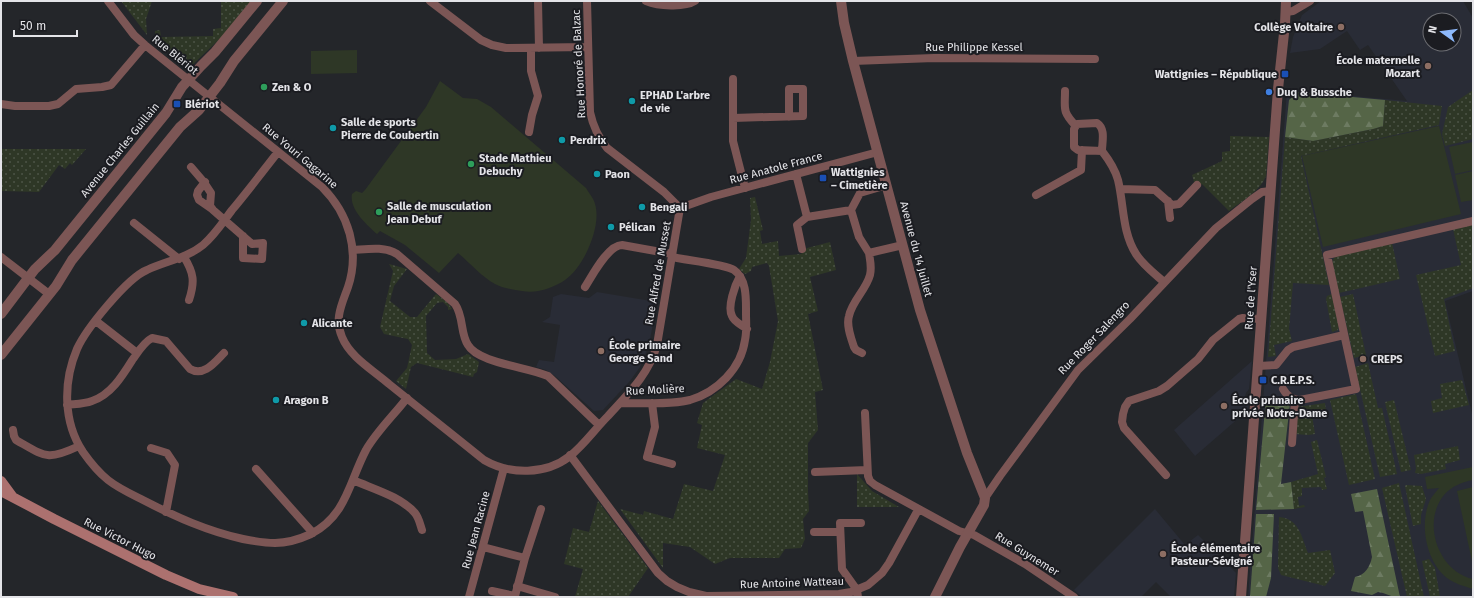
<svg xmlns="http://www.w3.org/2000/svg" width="1474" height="598" font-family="'Fira Sans',sans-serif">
	<defs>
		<pattern id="grass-dots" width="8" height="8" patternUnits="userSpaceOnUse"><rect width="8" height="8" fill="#2e3726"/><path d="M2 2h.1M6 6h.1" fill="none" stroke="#4c5446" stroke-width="1.8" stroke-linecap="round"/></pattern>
		<pattern id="forest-firs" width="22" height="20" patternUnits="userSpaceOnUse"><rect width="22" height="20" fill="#556547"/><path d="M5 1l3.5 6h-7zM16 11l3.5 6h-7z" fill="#6d7b62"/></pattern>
	</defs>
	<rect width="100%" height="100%" fill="#24262a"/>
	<path fill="#292c36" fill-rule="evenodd" d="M1321,1h142l10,17v273l-28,10 28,117v179h-225l39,-507 120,11 -39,-56 -8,5 -13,-19 -27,18 -30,4 3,-16 9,-22zM1430,20h24v24h-24z
		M597,292l60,10 -8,43 -9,22 -10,14 -27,29 -9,1 -39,-35 -9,-6 -10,-3 3,-7 15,2 6,-37 -18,-3 8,-5 3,-20 8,-3 28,4z
		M1252,361l-3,28 -3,4 -1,4 4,4 -1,9 -53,46 -21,-26z
		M1155,509l30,36 13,-10 38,38 -2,24h-63l-15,-15 -15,15h-59l-8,-7z"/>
	<path fill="url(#grass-dots)" d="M121,1h31l-6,18 1,16z
		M221,1h31l-23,29 -42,40 -3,-2 -1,-7 -28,-19v-11l5,-1 1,7 52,-1v-7l8,-1z
		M1473,90v49l-28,7 -3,-12 6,-27z
		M1385,100l57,6 -3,19 -138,31 28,129 -36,-2 -4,46 3,12 -18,4 2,11 -8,1 17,-220 28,4 60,-12 10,-3z
		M1230,136l39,1 -3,39c-6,15 -24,25 -37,35l-27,-27 -3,2 -5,-4 -2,-7 30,-14v-9l8,-1z
		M1,149h85l-14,16 -2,-2 -5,6 -6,-4 -20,27 -38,-1z
		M755,197l8,33 -3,1 2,13 16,-3 1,15 22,-2 6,-6 23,-6 6,28 -26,7 8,34 -10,3 15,76 -8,2 3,38 -10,13v48l1,20 -6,8 2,20 -4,9 -16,1 -6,9h-49l-15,6 -25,-17 -27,-4v25l-43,-59 23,6 1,-4 29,8 11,-35 29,7 12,-36 -28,-7 5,-23 -5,-2 6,-20 33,-24 26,10 8,-27 8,-41 -9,-55 -2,-3 -15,4 -1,4 -6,3 -6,-5 7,-11 5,-38 -1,-22z
		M1473,224v64l-29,11 11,52 -20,5 -19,-81 45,-10 -8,-36z
		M1392,243l8,36 -61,14 -7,-31 2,-4 4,-3z
		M389,264l18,5 -13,17 -4,15 20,16h7l19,-23 11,8 5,7 -4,1v-3l-5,-5 -6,1 -11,13 1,37 8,7 21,-1 12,-5 11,8 -2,10 -3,2 -1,3 -56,-14 -6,4 -5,22 -10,-8 11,-13 5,-23 -4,-6 -24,-5 -4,-7 13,-56z
		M1332,294l7,33 -1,3 -6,2 -6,-33 1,-3z
		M1353,294l13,61 -12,3 -14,-61z
		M1368,363l10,45h4l15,66 -17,3 -25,-110z
		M1462,380l7,25 -36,8 -2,-12 11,-3 -2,-14z
		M1356,394l19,85 -26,6 -19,-85z
		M1394,400l17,70 -10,2 -16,-70z
		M1325,403l1,8 -14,4 3,19 -7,1 -13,-1 2,-27z
		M1317,440l9,37 -2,1 3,11 -5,1 -1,-3 -19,1v8l-4,1 1,9 5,-1 1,2 -11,2 -3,-27 27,-8 -7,-32z
		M1458,446l2,14 -15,4 1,5 -25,5 -6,-1 1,-5 -2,-13z
		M857,474l15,17 27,16h-42z
		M1399,483l25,114h-17l-25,-109z
		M1406,485l16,1 4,13 -5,16v9l-8,2 -8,-40z
		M598,501l50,67 -20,29h-53l8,-28 -19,-5 9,-36 16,4z
		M1279,517c20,1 23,21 29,36l22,-3 5,23 -10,13 -44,-11 -3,-7z
		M1429,559l6,9 5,29h-10l-8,-36z"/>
	<path fill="url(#forest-firs)" d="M1298,92l87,8 -2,26 -10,3 -60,12 -28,-4 4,-37z
		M1266,398h20l3,2 1,3 -9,81 10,-2 3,27 -38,1z
		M1377,489l23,108h-6l-11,-4 -5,-1 -6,3 -21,-4 4,-14c10,-2 15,-10 17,-20l-9,-46 -8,1 -4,-18z
		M1256,514h18l-3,64 -5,19h-16z"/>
	<path fill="#2e3726" d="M357,50v23l-46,1v-23z
		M440,81l23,17 14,1 14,8 95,81c3,5 8,11 9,16 7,22 -11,63 -30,76 -12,8 -28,14 -43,11 -8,-1 -20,-3 -27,-7 -13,-7 -25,-21 -37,-31l-19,20 -34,-28 -25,-14 -3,3c-10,-9 -28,-25 -25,-40l4,-3 6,2 3,-3 61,-83z
		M1439,126l22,88 -138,33 -21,-91z
		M1473,142v28l-18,4 -6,-27z
		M1473,171v29l-12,2 -6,-27z
		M1473,467v13c-11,2 -21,6 -29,15 -23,28 -5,77 29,84v10c-9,-3 -18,-5 -26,-11 -21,-17 -28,-54 -17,-78 2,-4 6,-8 9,-12l-12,1 -2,-12z
		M1473,487v79l-16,-75z"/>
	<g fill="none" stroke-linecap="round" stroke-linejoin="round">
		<path stroke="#7c5655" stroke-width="8" d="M108,1l26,34 11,10 177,142c27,27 38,64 26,100 -6,17 -14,32 -6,50 8,20 31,33 47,47 31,25 63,50 95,76 26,15 62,15 86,-4 14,-11 25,-27 38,-40 20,-22 41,-42 49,-71l23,-137
			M430,1l51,39 11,5 14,3 82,-1
			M538,1l1,47
			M587,1l3,111c3,14 8,25 17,36l57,44 16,16
			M646,1c12,5 38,7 49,0
			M1286,12l7,-1 17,-10
			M853,61l81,-3 161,1
			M733,79v62l12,47
			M1065,91c0,18 -3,20 10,34
			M1,104l14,2h34l9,-2 18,-15 26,-2 9,-2 34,-40
			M733,118l70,-2v-27h-14v28
			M529,132l3,-17 6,-19 -7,-25v-23
			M1102,151c0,-9 4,-22 -5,-28l-20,1 -3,5v18l4,3 24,1c7,9 13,18 16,29 6,25 4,52 18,74 7,11 19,20 28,28
			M278,152c-15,19 -30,39 -46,58 -9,12 -17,25 -29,35 -16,13 -37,16 -56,25 -20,8 -61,59 -70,79 -14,33 -14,73 6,103 7,10 15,20 25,28 10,8 23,14 35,20 33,17 64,31 100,39 10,2 21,4 32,4 12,0 25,-4 36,-9 36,-19 38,-52 55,-84 11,-19 28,-35 41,-52
			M191,167l12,14 8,12 -1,13 3,4 39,34 11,-1 -1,16 -19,-1v-22
			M796,174l11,43 44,-7 8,27 10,16 34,-8
			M205,182l-7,9 -1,4 2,5 13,9
			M1120,189l35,1 17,15 7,-1 18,-19
			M1036,195l45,-25 1,-20
			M1168,201l2,17
			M680,208l31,-11 167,-45
			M851,210l9,-17 27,-8
			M134,223l45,36
			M802,249l-5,-24 10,-8
			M353,250c15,-1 31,-4 44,4l58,50c9,13 5,29 13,41 10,18 60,22 80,31l51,49
			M1,257l48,37
			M184,257c10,16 11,25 5,43
			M740,276c-5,9 -13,31 -8,40 2,6 10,9 15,13
			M585,287c7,-11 23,-42 37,-42l50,9
			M96,321l41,32
			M862,353l-6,-3 -2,-3c-3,-9 -8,-22 -5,-31 3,-15 17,-26 21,-41 2,-8 0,-15 -1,-22
			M1258,366l18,-1 12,-15 5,-3 51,-12
			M1283,389c4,7 9,11 17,11l56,-11 -29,-134 146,-34
			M620,403c22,0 48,2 70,-3 27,-8 51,-31 55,-60 2,-9 1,-18 1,-27 0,-14 1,-34 -12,-43 -9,-6 -49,-10 -62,-13
			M652,403l3,24 -8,30 25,7
			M67,405c8,-1 17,-1 25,-4 19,-6 31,-26 41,-42 5,-7 11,-17 19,-21l14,3 24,28c14,8 25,-7 34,-16
			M865,413l3,63 2,5 5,4 84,46 15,4 51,29 49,33
			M13,430l1,6 2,4c30,17 31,21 63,6
			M1292,443l3,-43
			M151,448l16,5 8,12 -9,47
			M570,455l88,118 9,8 10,6 12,5 17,4 73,-1 60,-1 12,-2 17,-7 14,-12 7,-10 29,-53
			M256,469l57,64
			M815,472l52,-2
			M1166,475l-42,-47 -2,-6 1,-8 2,-7 4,-6 30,-10 8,-5 31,-27 15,-19 26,-21 4,-1 18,1
			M353,480c20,9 47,16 62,33 4,5 5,11 7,17
			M985,498l15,-22 78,-106 52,-51 86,-91 36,-29 10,-7 9,-1
			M814,532h26
			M483,547l42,11
			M517,586l38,11
			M492,591l23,5 10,-38 16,-49
			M469,597l35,-129
			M858,597l-1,-7 -15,-21 -2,-46h21"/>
		<path stroke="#7c5655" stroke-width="10" d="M841,1l3,22 9,38 67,249 47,143 18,45 -1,7 -24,42 -25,50
			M1,314l34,-45 20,-19 111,-137 16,-26 19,-21 14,-14 42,-51
			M1,355l55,-69 16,-26 108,-133 19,-17 21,-27 14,-22 49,-60
			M1241,597l37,-508 7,-65 1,-23"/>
		<path stroke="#ac716f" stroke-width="10" d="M1,481l11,15
			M1,491l53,28 112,56 33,14 34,8"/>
	</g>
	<g fill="#8d6e63" stroke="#1b1c21" stroke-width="1.5">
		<circle cx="1341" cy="27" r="4"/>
		<circle cx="1428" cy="66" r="4"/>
		<circle cx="601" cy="351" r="4"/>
		<circle cx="1363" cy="359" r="4"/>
		<circle cx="1224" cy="406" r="4"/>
		<circle cx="1163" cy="554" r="4"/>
	</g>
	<g fill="#1a4fb4" stroke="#1b1c21" stroke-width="1.5">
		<rect x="1281" y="70" width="8" height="8" rx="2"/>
		<rect x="173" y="100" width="8" height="8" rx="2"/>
		<rect x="819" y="174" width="8" height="8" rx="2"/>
		<rect x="1259" y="376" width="8" height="8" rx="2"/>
	</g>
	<g fill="#2e9e5b" stroke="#1b1c21" stroke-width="1.5">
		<circle cx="264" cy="87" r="4"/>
		<circle cx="471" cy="164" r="4"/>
		<circle cx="379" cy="212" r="4"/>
	</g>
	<circle fill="#3f7fe0" stroke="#1b1c21" stroke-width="1.5" cx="1269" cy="92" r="4"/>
	<g fill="#0f9aa8" stroke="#1b1c21" stroke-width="1.5">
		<circle cx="632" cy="101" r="4"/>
		<circle cx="333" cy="128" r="4"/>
		<circle cx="562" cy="140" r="4"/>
		<circle cx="597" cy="174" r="4"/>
		<circle cx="642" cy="207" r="4"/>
		<circle cx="611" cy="227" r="4"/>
		<circle cx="304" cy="323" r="4"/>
		<circle cx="276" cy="400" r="4"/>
	</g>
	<g text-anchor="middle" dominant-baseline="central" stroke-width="4" stroke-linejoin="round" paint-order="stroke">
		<g font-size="11" font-weight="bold" fill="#e4e4e8" stroke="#1b1c21" text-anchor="start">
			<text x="1333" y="27" text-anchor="end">Collège Voltaire</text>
			<text x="1420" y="60" text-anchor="end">École maternelle<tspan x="1420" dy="13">Mozart</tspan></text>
			<text x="1277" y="74" text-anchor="end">Wattignies – République</text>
			<text x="272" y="87">Zen &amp; O</text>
			<text x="1277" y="92">Duq &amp; Bussche</text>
			<text x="640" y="95">EPHAD L'arbre<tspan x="640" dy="13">de vie</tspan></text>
			<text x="185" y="104">Blériot</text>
			<text x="341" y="122">Salle de sports<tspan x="341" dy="13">Pierre de Coubertin</tspan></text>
			<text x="570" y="140">Perdrix</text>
			<text x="479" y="158">Stade Mathieu<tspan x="479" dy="13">Debuchy</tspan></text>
			<text x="831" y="172">Wattignies<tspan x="831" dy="13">– Cimetière</tspan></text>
			<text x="605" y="174">Paon</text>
			<text x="387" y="206">Salle de musculation<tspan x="387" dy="13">Jean Debuf</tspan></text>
			<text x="650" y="207">Bengali</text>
			<text x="619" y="227">Pélican</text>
			<text x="312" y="323">Alicante</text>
			<text x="609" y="345">École primaire<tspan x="609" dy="13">George Sand</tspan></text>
			<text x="1371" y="359">CREPS</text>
			<text x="1271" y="380">C.R.E.P.S.</text>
			<text x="284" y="400">Aragon B</text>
			<text x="1232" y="400">École primaire<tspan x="1232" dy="13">privée Notre-Dame</tspan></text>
			<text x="1171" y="548">École élémentaire<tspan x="1171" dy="13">Pasteur-Sévigné</tspan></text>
		</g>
		<g font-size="11" fill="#e4e4e8" stroke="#1b1c21">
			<text x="974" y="47">Rue Philippe Kessel</text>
			<text transform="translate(175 55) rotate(39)">Rue Blériot</text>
			<text transform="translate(579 64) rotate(-93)">Rue Honoré de Balzac</text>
			<text transform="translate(120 150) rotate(-51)">Avenue Charles Guillain</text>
			<text transform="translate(300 156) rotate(40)">Rue Youri Gagarine</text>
			<text transform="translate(776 168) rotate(-15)">Rue Anatole France</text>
			<text transform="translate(916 249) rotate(75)">Avenue du 14 Juillet</text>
			<text transform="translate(658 273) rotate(-80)">Rue Alfred de Musset</text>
			<text transform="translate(1251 298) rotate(-86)">Rue de l'Yser</text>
			<text transform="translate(1094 338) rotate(-46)">Rue Roger Salengro</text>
			<text transform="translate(655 390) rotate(-3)">Rue Molière</text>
			<text transform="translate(476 530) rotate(-75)">Rue Jean Racine</text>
			<text transform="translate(120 539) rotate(27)">Rue Victor Hugo</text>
			<text transform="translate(1027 554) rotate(32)">Rue Guynemer</text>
			<text transform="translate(792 583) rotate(-2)">Rue Antoine Watteau</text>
		</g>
	</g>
	<rect width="1474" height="598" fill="none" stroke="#e4e4e8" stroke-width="4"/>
	<g transform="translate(1442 32) rotate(284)"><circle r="19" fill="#1b1c21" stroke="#6b6c71"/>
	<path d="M0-3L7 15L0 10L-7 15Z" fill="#8db9fc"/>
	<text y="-6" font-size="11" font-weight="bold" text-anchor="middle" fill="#e4e4e8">N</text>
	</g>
	<path d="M14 30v6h63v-6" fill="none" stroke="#e4e4e8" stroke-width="2"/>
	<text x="20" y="30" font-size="12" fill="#e4e4e8" stroke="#1b1c21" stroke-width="3" paint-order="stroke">50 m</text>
</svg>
